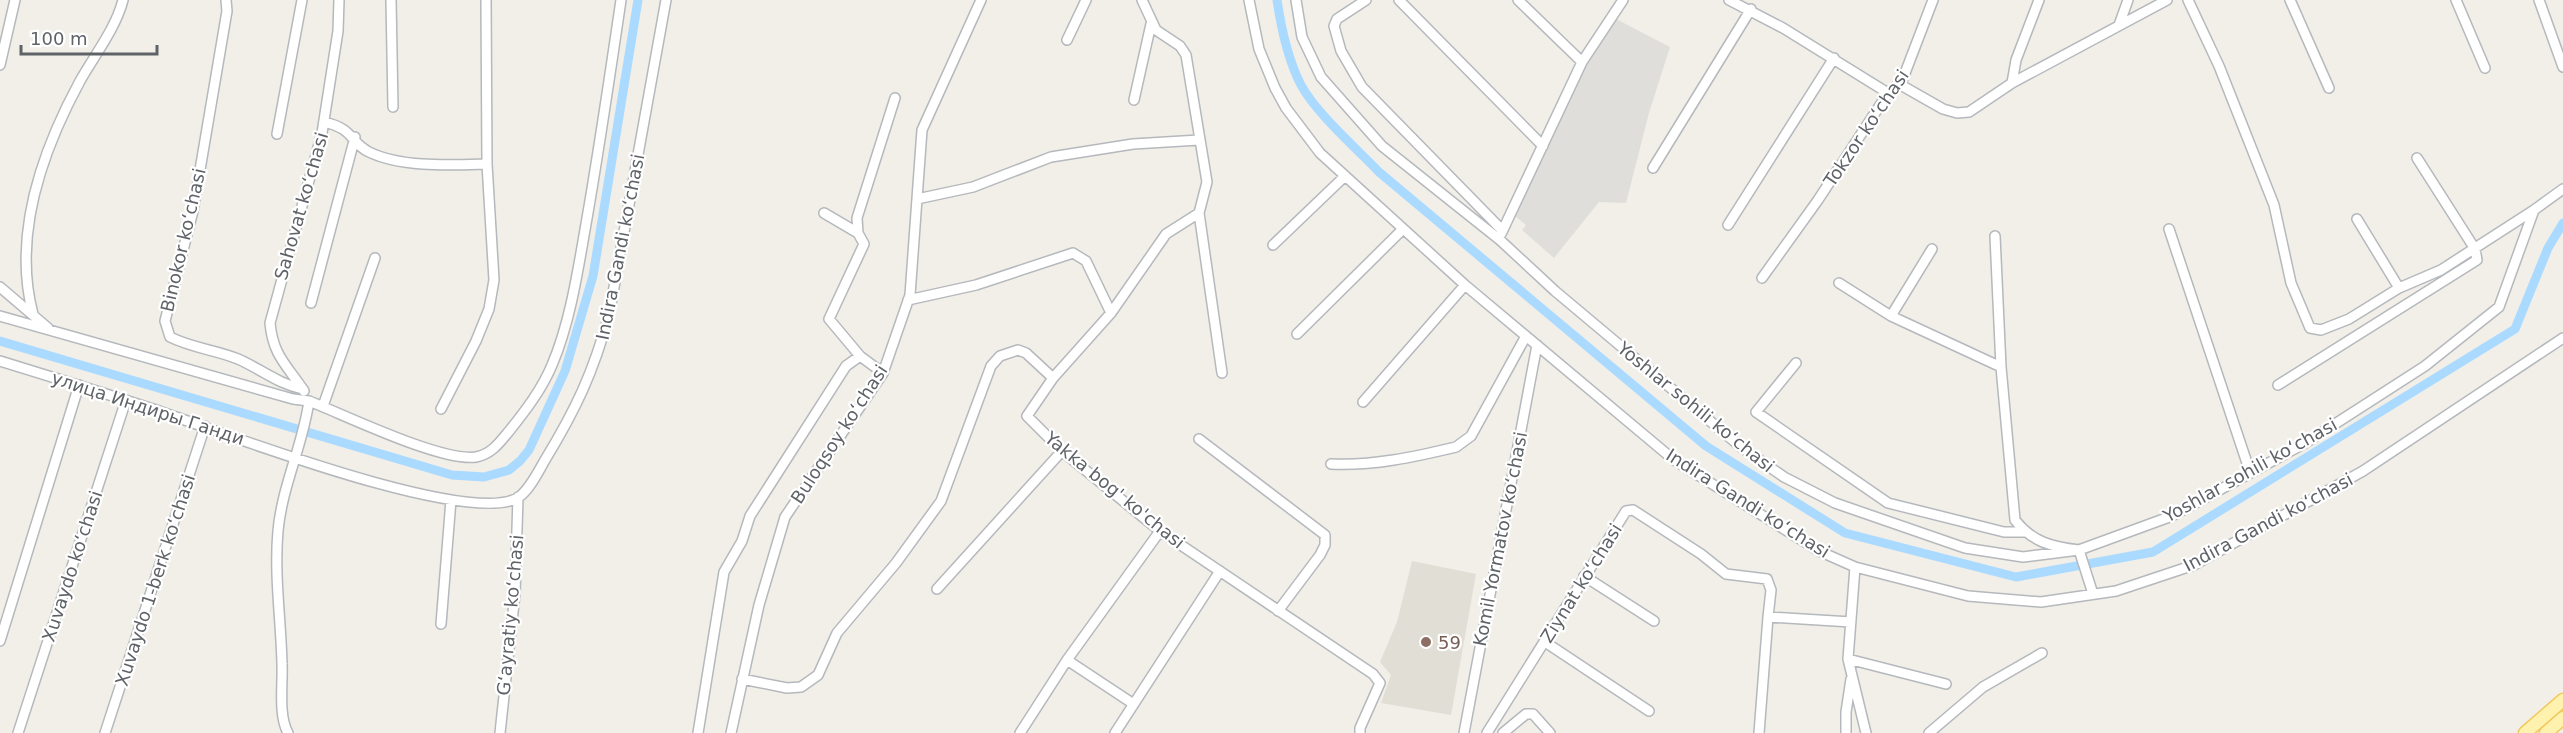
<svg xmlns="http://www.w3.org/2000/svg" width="2563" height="733" font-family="'DejaVu Sans',sans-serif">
	<rect width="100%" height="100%" fill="#f1efe8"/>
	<path fill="#e0deda" d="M1616,19l54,28 -21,66 -23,90 -27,-1 -45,56 -32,-28 4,-5 -11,-9 57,-127z"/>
	<path fill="#e1ded6" d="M1412,561l64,13 -25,141 -70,-12 10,-28 -11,-13 17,-40z"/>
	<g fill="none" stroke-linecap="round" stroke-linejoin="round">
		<path stroke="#aadaff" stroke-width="9" d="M1277,0c4,27 11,60 24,85 15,28 56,64 78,87l327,274 139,87 171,44 137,-25 362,-223 33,-81 15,-25
			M0,341l452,134 32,2 25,-7 11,-9 9,-11 36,-79 28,-95 45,-276"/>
		<g stroke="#b5b8bc" stroke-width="12">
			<path id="minor" d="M226,0l1,11 -34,200 -28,110 5,16c22,11 46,13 68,22 23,10 40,25 65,30
				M391,0l2,107
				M1142,0l14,30 24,16 6,9 21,127 -8,31 23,160
				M1249,0l10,49 16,39 11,20 34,45 145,132 209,175 145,91 36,16 113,29 73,6 75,-11 78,-26 169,-94 200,-133
				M1296,0l6,37 19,40 61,69 118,94 55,51 186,156 43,30 51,26 130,45 58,9 56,-7 93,-34 135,-74 118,-76 74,-59 35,-97 29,-21
				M1366,0l-29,19 -3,7 7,25 21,36 140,143
				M1399,0l144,146
				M1518,0l64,62
				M1729,0l54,28 105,65
				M2188,0l31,66 55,139 17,78 19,45 11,2 28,-11 50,-31 42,-18 93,-60
				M2290,0l39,88
				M2456,0l29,68
				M2539,0l24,67
				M2119,25l9,-25
				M1067,40l19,-40
				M0,65l15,-65
				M2012,83l4,-23 23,-60
				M1899,84l44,25 14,4 12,-1 43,-29 155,-83
				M1134,100l17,-76
				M324,122c31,7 25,20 45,30 33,16 83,13 118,12
				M277,134l25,-134
				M1653,168l98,-159
				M917,199l56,-12 78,-30 82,-13 66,-4
				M824,213l34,20
				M1199,213l-33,21 -55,79 -58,65 -26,38 35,35 98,80 213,143 7,9 -20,45v5
				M2357,219l42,69
				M1728,225l106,-167
				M2169,229l81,243
				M1501,234l81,-172 41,-62
				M1995,236l6,131
				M1273,245l71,-68
				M1932,249l-41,67 110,51 14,153c17,22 37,27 64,30l14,44
				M1762,278l56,-78 70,-107 14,-12 31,-81
				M1839,283l52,33
				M0,287l48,41
				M908,300l68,-15 97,-32 13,8 25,52
				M311,303l44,-166
				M33,314c-21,-79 9,-163 47,-233 14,-25 36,-53 43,-81
				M0,316l293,83 16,2c36,14 132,61 167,56 16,-3 24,-15 34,-27 16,-20 32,-41 42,-65 18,-42 26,-95 34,-141 13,-74 24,-149 35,-224
				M1297,334l105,-104
				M860,356l-31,-37 35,-75 -6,-11 -1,-15 38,-120
				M0,361c52,16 104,32 156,49 60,20 315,119 363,87 11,-8 19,-25 26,-37 31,-51 48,-87 64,-145l57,-315
				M1796,363l-40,49 132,91 116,29h20
				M2278,385l199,-125 -2,-11 -58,-91
				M304,391c-17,-26 -31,-35 -34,-68l52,-190 16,-102 1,-31
				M1363,402l102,-117
				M323,406l52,-148
				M441,409l35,-68 13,-32 5,-29 -7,-116 -1,-164
				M1199,439l126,96v10l-5,10 -42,56
				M1331,464c42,2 83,-7 125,-17l15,-11 55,-100
				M1855,567l-7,92 18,74
				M1584,576l70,45
				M937,589l125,-138
				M441,624l10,-124
				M0,641l79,-256
				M1545,642l104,69
				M1848,659l98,25
				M1067,660l65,43
				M742,679l45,9 14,-1 17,-12 19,-42 59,-70 45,-62 50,-135 9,-10 18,-6 8,3 27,25
				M18,733l108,-333
				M105,733l100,-307
				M288,733c-10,-18 -5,-49 -6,-69 -1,-44 -8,-89 -4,-133 4,-45 25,-86 31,-130
				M500,733l15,-139 3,-97
				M698,733l26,-161 18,-31 8,-25 96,-150 14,-10 23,17
				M731,733l28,-128 26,-88 98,-144 27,-78 12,-165 59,-130
				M1020,733l47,-73 93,-129
				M1115,733l105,-162
				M1464,733l73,-388
				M1487,733l139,-222 7,-1 68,44 25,20 41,5 4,11 -3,27
				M1503,733l23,-19h7l17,19
				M1759,733l9,-116 83,5
				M1846,733v-21l5,-33
				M1929,733l54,-46 59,-34"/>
		</g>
		<g stroke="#f2c960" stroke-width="15">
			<path id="major" d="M2525,733l38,-33
				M2546,733l17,-15"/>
		</g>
		<use href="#minor" stroke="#fff" stroke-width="9"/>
		<use href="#major" stroke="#fff2af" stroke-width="12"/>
	</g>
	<circle fill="#8d6e63" stroke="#fff" stroke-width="2" cx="1426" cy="642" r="6"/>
	<g text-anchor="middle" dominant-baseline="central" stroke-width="4.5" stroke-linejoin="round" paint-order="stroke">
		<g font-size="18" fill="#5f6368" stroke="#fff">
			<text transform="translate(1866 128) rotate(-56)">Tokzor koʻchasi</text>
			<text transform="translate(301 206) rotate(-74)">Sahovat koʻchasi</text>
			<text transform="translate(183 240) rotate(-77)">Binokor koʻchasi</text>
			<text transform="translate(620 247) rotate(-79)">Indira Gandi koʻchasi</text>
			<text transform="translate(1696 407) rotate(39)">Yoshlar sohili koʻchasi</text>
			<text transform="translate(148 408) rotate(18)">улица Индиры Ганди</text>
			<text transform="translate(839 434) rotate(-57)">Buloqsoy koʻchasi</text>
			<text transform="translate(2250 470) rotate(-29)">Yoshlar sohili koʻchasi</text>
			<text transform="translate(1115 490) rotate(39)">Yakka bog' ko'chasi</text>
			<text transform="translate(1748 503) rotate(32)">Indira Gandi koʻchasi</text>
			<text transform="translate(2268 522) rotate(-28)">Indira Gandi koʻchasi</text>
			<text transform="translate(1500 539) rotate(-79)">Komil Yormatov koʻchasi</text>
			<text transform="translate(72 566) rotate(-72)">Xuvaydo koʻchasi</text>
			<text transform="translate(155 580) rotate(-72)">Xuvaydo 1-berk koʻchasi</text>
			<text transform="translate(1581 583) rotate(-58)">Ziynat koʻchasi</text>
			<text transform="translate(510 615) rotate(-85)">Gʻayratiy koʻchasi</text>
		</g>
		<g font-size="18" fill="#785e54" stroke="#fff" text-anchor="start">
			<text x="1438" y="642">59</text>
		</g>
	</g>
	<path d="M21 45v9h136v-9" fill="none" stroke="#5f6368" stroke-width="3"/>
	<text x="30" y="45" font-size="18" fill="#5f6368" stroke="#ffffff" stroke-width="4.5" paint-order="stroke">100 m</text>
</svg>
